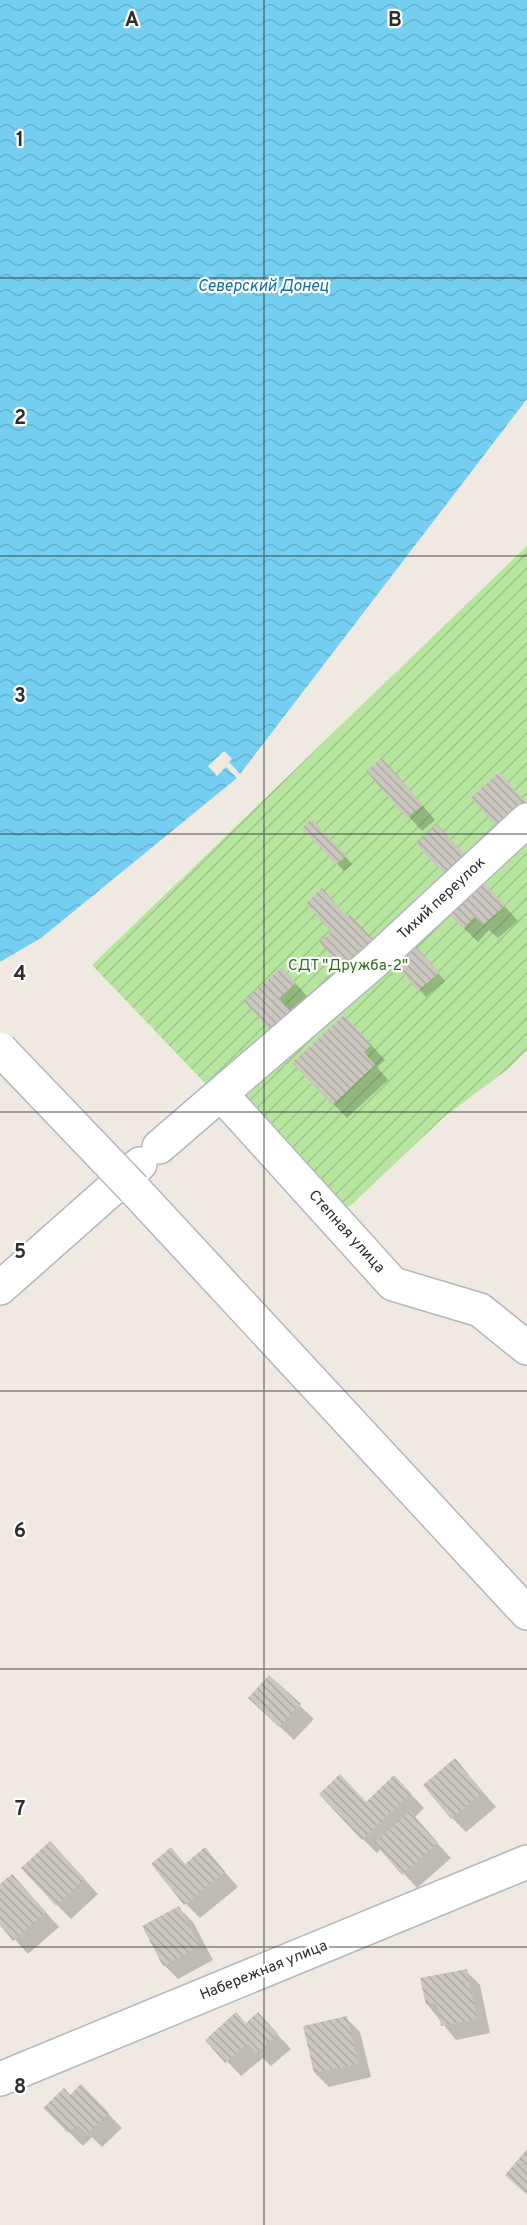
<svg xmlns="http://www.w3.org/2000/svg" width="527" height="2225" font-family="Overpass,sans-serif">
	<defs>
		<pattern id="garden-furrows" width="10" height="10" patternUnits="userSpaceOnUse" patternTransform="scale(1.5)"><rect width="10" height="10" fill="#b6e59e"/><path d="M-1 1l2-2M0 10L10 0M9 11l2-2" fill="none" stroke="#9dc588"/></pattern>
		<pattern id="water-waves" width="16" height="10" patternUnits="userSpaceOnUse" patternTransform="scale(1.5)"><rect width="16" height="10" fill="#75cff0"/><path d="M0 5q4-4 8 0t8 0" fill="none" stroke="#66b2ce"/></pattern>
		<pattern id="building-back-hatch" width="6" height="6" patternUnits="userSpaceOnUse" patternTransform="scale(1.5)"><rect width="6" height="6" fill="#cbc7bf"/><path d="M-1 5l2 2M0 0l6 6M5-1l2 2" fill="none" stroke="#afaba4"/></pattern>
	</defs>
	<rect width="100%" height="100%" fill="#efe9e1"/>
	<path fill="url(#garden-furrows)" d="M527,546v504l-19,19 -64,48 -93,88 -19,11 -240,-251z"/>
	<path fill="url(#water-waves)" d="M0,0h527v399l-290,379 -196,160 -41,24z"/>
	<path fill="#efe9e1" d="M224,751l8,8 -3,3 13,14 -3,4 -13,-13 -9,9 -9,-10z"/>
	<path fill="#0003" d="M368,771l28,3 39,46 -13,11z
		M312,821l40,43 -8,7 -40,-43z
		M478,877l40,44 -20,17 -9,-8 -11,12 -14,-14z
		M422,954l23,27 -19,16 -30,-34z
		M282,969l27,29 -18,15 -45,-12z
		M358,1031l27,29 -8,7 11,13 -41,38 -53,-55z
		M269,1677l45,42 -20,21 -30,-28z
		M455,1760l41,47 -30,25 -14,-14z
		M408,1791l16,17 -10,10 37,40 -34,30 -36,-39 -4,4 -14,-14 3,-36z
		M171,1849l15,16 19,-16 33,38 -38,31 -14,-14z
		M64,1857l34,37 -27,25 -14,-14z
		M0,1886l26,4 33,37 -31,27 -28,-31z
		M179,1908l14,14 20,38 -35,19 -14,-14z
		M466,1971l14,14 10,48 -34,7 -29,-36z
		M258,2014l33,35 -20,17 -8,-8 -22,18 -34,-36 39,-16z
		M346,2018l14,14 11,45 -42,10 -14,-14z
		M81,2086l41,42 -20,19 -10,-10 -9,9 -38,-38 25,-11z"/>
	<path fill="url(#building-back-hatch)" d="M382,758l41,47 -16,13 -41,-47z
		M499,772l27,30 -28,26 -27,-30z
		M312,819l34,37 -10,9 -34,-37z
		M437,824l29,32 -21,19 -29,-31z
		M478,875l27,31 -22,19 -9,-8 -11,12 -21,-23z
		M322,888l25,29 3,-3 26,29 -31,28 -26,-29 12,-10 -25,-29z
		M415,945l24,28 -21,18 -24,-28z
		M282,967l14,16 -17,15 14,17 -20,19 -29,-33z
		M344,1015l28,30 -8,7 11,13 -43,40 -40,-42z
		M269,1675l32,29 -22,23 -31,-29z
		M455,1758l28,34 -32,27 -28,-34z
		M340,1774l26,28 28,-27 17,18 -49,47 -43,-46z
		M410,1811l28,32 -36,32 -28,-32z
		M50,1841l35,38 -29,27 -35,-38z
		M171,1847l14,17 20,-17 20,25 -41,33 -33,-41z
		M12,1874l34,38 -33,29 -13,-16v-41z
		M179,1906l21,40 -37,20 -21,-40z
		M467,1969l10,50 -36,7 -4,-24 -11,3 -6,-27z
		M236,2012l10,11 12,-11 20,22 -22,19 -8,-9 -23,19 -20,-23z
		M347,2016l11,48 -44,9 -11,-47z
		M81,2084l28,29 -22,21 -10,-9 -9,8 -25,-25 21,-20 6,7z
		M527,2149v46l-22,-20z"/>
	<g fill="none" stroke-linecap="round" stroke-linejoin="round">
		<g stroke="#b4b7c1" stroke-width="36">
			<path id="minor" d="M221,1094l172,190 87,26 47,38
				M159,1147l215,-185 153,-142
				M134,1189l393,424
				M0,1288l140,-124
				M0,2079l527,-217"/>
		</g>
		<use href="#minor" stroke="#fff" stroke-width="33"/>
		<g stroke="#b4b7c1" stroke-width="36" stroke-linecap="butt">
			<path id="minor-bridge" d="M0,1049l134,140"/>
		</g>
		<use href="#minor-bridge" stroke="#fff" stroke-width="33"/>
	</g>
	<path fill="none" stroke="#2e2e2e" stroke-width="1.5" stroke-opacity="0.55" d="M264,0v2225M0,278h527M0,556h527M0,834h527M0,1112h527M0,1391h527M0,1669h527M0,1947h527"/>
	<g text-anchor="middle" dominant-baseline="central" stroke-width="4.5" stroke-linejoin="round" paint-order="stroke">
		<g font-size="15" fill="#2e2e2e" stroke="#fff">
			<text transform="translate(442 899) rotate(-43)">Тихий переулок</text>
			<text transform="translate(346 1232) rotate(48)">Степная улица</text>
			<text transform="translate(264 1971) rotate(-22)">Набережная улица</text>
		</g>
		<g font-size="15" fill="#2c6e1b" stroke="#fff">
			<text x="348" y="966">СДТ "Дружба-2"</text>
		</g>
		<g font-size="16" font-style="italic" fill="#0d6fa3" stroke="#fff">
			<text x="263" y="287">Северский Донец</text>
		</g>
	</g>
	<g font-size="20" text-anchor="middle" font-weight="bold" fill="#2e2e2e" stroke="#fff" stroke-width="4.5" stroke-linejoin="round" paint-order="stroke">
		<text x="132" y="26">A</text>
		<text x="395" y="26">B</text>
		<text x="20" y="146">1</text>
		<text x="20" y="424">2</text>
		<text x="20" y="702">3</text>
		<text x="20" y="980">4</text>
		<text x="20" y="1258">5</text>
		<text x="20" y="1537">6</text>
		<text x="20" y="1815">7</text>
		<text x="20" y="2093">8</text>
	</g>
</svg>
